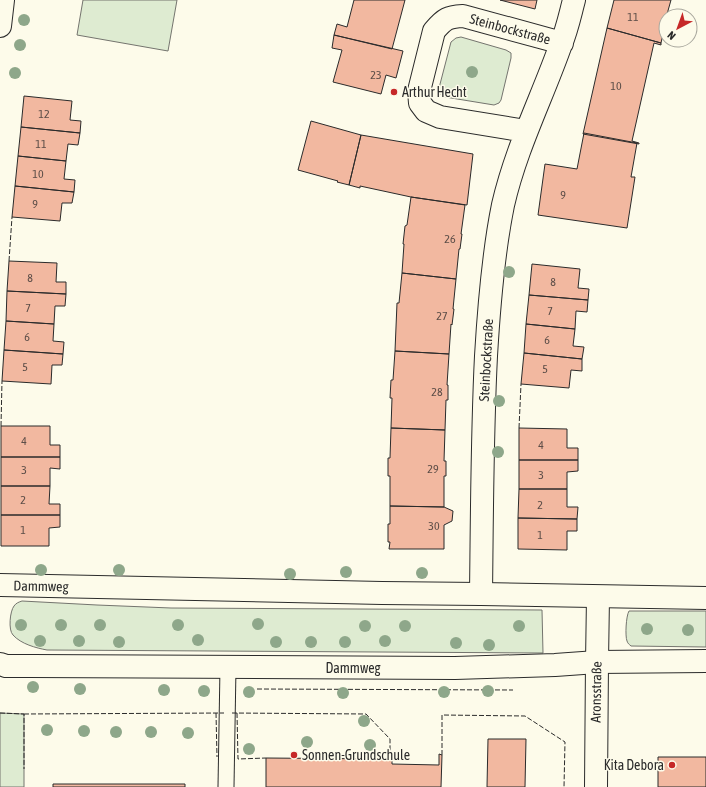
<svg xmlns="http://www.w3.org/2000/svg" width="706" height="787" font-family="'Asap Condensed',sans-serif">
	<rect width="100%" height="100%" fill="#fdfbea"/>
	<path fill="#deebd1" stroke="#74746e" d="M83,0h94l-9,51 -91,-16z
		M461,37l45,13 5,3v5l-10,42 -2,3 -5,2 -49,-8 -5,-3 -1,-6 12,-46 5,-4z
		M22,601l75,4 74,3 371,2 1,43 -496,-3c-11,-2 -26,-6 -34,-15 -5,-5 -3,-24 1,-29 2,-3 5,-4 8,-5z
		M629,611h77v36l-75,-1c-2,-2 -3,-2 -4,-5 -2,-5 -1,-25 2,-30z
		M0,713l24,1v73h-24z"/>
	<path fill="#f2b8a0" stroke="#2b2b2b" d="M354,0h51l-13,49 -58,-14 3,-11 10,3z
		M500,0h37l-2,9z
		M614,0h57l-7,25h1l-4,18 -54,-15z
		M607,28l54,15v2l-7,-2 -22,98 7,2v1l-56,-10z
		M334,35l69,16 -7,27 -10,-3 -5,19 -48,-12 9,-32 -10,-2z
		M24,96l48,5 -2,19 11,1 -1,12 -59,-6z
		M311,121l50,14 -12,50 -12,-3 1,-1 -40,-11z
		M21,127l59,6 -2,12 -10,-1 -2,17 -48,-5z
		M584,133l53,10 -6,34h4l-8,51 -89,-13 7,-51 32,5z
		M361,135l112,19 -6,51 -56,-8 -51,-11v2l-11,-3z
		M18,156l48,5 -2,18 11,1 -1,12 -59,-6z
		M15,186l59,6 -2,11h-10l-2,18 -48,-4z
		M411,197l54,8 -4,29h1l-2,15h-1l-3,30 -54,-6 2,-29h-1l2,-18 2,-1z
		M9,261l48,2 -1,19h10v12l-59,-3z
		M532,264l48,5 -2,19 11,1 -1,11 -59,-5z
		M402,273l54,6 -3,30h1l-2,16 -1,-1 -2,30 -54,-3 2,-48h2z
		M7,291l59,3 -1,12h-10l-1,18 -48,-3z
		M529,295l59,5 -1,12 -11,-1 -1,18 -49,-5z
		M6,321l48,3 -1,17 11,1 -1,12 -59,-4z
		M526,324l49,5 -2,17 11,1 -2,12 -58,-6z
		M4,350l59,4 -1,11h-10l-1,19 -49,-3z
		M395,351l54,3 -2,31h1v15h-2l-1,30 -54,-2 1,-30h-2l1,-18h2z
		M524,353l58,6v12l-11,-1 -2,18 -48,-4z
		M1,426h49v19h10v12h-59z
		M391,428l54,2 -1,31h2v15h-2v31l-54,-1v-30h-2v-18h2z
		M519,428l48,1v19h11v12h-59z
		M1,457h59v12l-10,-1v18h-49z
		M519,460h59v11l-11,1v17h-48z
		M1,486h49l-1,18h11v11h-59z
		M519,489h48v18h11l-1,12 -59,-1z
		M390,506l54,1 9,4 -1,10 -8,4v24h-55l1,-7h-2v-18h2z
		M1,515h59v12l-11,1v18h-48z
		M518,518l59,1v12h-10v19l-49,-1z
		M488,739h38l-1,48h-38z
		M392,754v10l47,1v-11l3,1 -1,32h-175v-29l123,1 1,-4z
		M658,757h48v30h-48z
		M53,784h132v3h-132z"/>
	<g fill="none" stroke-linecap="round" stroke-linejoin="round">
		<g stroke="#2b2b2b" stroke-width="17">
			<path id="lane" d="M226,787l2,-120"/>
		</g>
		<g stroke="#2b2b2b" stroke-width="24">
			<path id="street" d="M0,26l3,-26
				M526,131l-86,-14 -14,-6 -6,-8 -1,-12 15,-60c11,-13 14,-14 29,-15l99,27
				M481,594c1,-79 1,-159 5,-238 3,-51 7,-102 17,-151 13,-57 39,-107 58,-161 6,-14 9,-29 13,-44
				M596,787l1,-125 1,-65"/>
		</g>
		<g stroke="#2b2b2b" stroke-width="24">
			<path id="secondary" d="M0,585l382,8 99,1 225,4
				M0,664l6,2h25l424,2 100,-3 42,-3 109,-1"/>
		</g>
		<use href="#lane" stroke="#fdfbea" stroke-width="15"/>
		<use href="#street" stroke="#fdfbea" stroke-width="22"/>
		<use href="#secondary" stroke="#fdfbea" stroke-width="22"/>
		<path stroke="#2b2b2b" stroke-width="1" stroke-dasharray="5 2" stroke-linecap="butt" d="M9,261l3,-44
			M1,426l1,-45
			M519,428l2,-44
			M257,689l256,1
			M0,713l24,1v55
			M216,713l1,44
			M232,713l134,1 24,25v16
			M237,713l1,46 28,-1
			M24,714l200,-1
			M442,755v-40l83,1 40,26 -1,45"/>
	</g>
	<g fill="#8ea78a">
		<circle cx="24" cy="20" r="6"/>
		<circle cx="20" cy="45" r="6"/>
		<circle cx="472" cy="72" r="6"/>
		<circle cx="15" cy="73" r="6"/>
		<circle cx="509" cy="272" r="6"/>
		<circle cx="499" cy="401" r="6"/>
		<circle cx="498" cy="452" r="6"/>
		<circle cx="41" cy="570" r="6"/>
		<circle cx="119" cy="570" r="6"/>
		<circle cx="346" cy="572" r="6"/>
		<circle cx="422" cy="573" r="6"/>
		<circle cx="290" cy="574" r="6"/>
		<circle cx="258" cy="624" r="6"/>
		<circle cx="21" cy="625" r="6"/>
		<circle cx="61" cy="625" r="6"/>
		<circle cx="100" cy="625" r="6"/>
		<circle cx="178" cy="625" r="6"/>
		<circle cx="365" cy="626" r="6"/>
		<circle cx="405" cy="626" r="6"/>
		<circle cx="519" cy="626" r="6"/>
		<circle cx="647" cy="629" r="6"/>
		<circle cx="688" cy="630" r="6"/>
		<circle cx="198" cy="640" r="6"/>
		<circle cx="40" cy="641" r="6"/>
		<circle cx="79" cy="641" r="6"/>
		<circle cx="385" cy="641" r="6"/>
		<circle cx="119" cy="642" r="6"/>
		<circle cx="276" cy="642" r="6"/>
		<circle cx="311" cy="642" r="6"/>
		<circle cx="345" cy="642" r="6"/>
		<circle cx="456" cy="643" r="6"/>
		<circle cx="489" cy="645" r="6"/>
		<circle cx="33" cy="687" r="6"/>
		<circle cx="80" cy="689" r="6"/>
		<circle cx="164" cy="690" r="6"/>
		<circle cx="204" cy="691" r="6"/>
		<circle cx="488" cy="691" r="6"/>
		<circle cx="249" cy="692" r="6"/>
		<circle cx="444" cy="692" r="6"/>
		<circle cx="343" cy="693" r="6"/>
		<circle cx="364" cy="721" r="6"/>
		<circle cx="47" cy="730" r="6"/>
		<circle cx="84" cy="731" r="6"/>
		<circle cx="116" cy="732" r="6"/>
		<circle cx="151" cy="732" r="6"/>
		<circle cx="188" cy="733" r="6"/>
		<circle cx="307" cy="742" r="6"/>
		<circle cx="370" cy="745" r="6"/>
		<circle cx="249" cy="749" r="6"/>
	</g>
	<g fill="#c62828" stroke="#fdfbea" stroke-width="1.5">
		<circle cx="394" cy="92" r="4"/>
		<circle cx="294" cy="755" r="4"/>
		<circle cx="672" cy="765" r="4"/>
	</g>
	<g text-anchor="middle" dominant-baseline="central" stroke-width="3" stroke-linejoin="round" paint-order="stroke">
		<g font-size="12" fill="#5d4e48">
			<text x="633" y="17">11</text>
			<text x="376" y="75">23</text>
			<text x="616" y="86">10</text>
			<text x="44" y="114">12</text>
			<text x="41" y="144">11</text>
			<text x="38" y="174">10</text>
			<text x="563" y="195">9</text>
			<text x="35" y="204">9</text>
			<text x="450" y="239">26</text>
			<text x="30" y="278">8</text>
			<text x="553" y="282">8</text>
			<text x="28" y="308">7</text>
			<text x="550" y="311">7</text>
			<text x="442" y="316">27</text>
			<text x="27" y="337">6</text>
			<text x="547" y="340">6</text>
			<text x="25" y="367">5</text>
			<text x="545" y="369">5</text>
			<text x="437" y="392">28</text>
			<text x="24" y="441">4</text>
			<text x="541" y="445">4</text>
			<text x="433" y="469">29</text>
			<text x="24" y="470">3</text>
			<text x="541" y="475">3</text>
			<text x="23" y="500">2</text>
			<text x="540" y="505">2</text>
			<text x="434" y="526">30</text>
			<text x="23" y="530">1</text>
			<text x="540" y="535">1</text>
		</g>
		<g font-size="14" fill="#2b2b2b" stroke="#fdfbea">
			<text transform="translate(510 29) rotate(15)">Steinbockstraße</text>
			<text transform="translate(486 360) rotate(-87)">Steinbockstraße</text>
			<text transform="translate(41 586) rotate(1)">Dammweg</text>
			<text x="353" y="668">Dammweg</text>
			<text transform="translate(596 692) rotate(-89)">Aronsstraße</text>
		</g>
		<g font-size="14" fill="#2b2b2b" stroke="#fdfbea" text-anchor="start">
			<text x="402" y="92">Arthur Hecht</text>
			<text x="302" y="755">Sonnen-Grundschule</text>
			<text x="664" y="765" text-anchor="end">Kita Debora</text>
		</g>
	</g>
	<g transform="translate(678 28) rotate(221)"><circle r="19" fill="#fdfbea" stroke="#a9a89e"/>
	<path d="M0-3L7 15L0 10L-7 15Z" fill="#c62828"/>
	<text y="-6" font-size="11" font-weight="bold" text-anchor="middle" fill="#2b2b2b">N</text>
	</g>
</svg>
